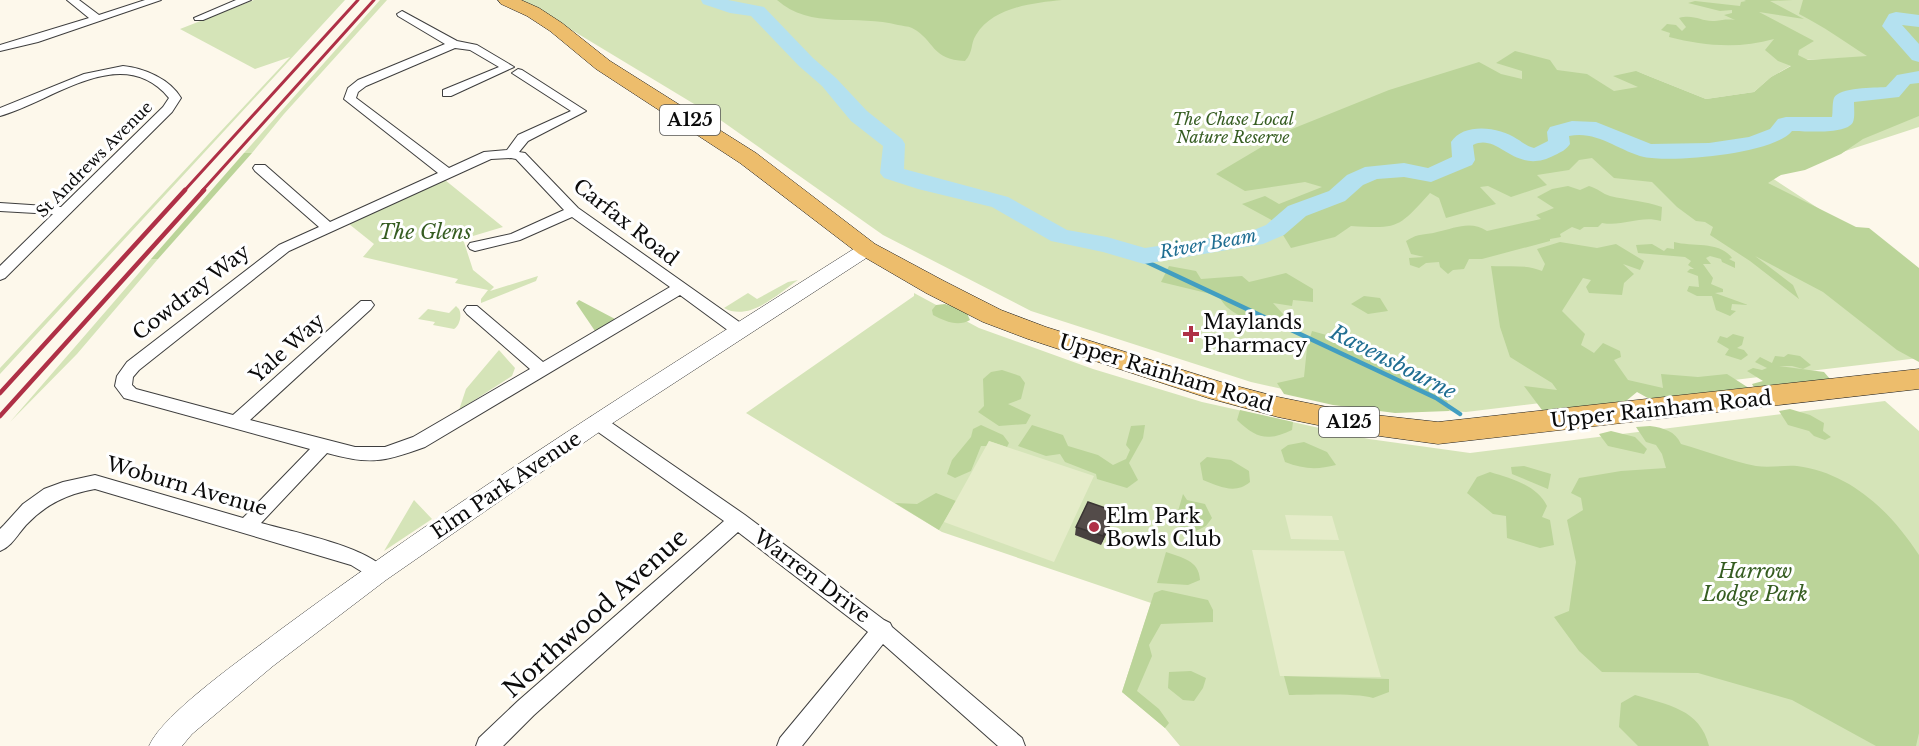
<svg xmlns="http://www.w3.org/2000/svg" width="1919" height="746" font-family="'Libre Baskerville',serif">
	<rect width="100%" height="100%" fill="#fdf8eb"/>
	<path fill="#d5e4b8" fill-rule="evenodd" d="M254,0h91l-345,374v-6l290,-311 -35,12 -75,-40z
		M380,0h7l-103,114 -32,39h-8z
		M522,0h1397v127l-150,49 78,51 72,131 -453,54 -107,-6 -108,-24 -220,-71 -148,-76 -164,-116zM1855,58l-90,37 -56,9 -73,-33 70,28 48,-7 17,-15 30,-17z
		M445,180l58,47 -40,12 10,31 21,17 -4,4 48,-15 -2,5 -55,22v-4l7,-9 -33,-7 3,-4 -95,-22 11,-13 -25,-20z
		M151,259h7l-81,95 -67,68z
		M798,280c-20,14 -49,42 -74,28l24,-15 9,6 31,-17z
		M914,293l65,35 114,41 109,33 167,37 101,14 415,-52 34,30v315h-739l-15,-18 -43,-36 29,-89 -209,-71 -196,-119 168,-117z
		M456,306l3,3c3,6 1,16 -5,20l-21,-4 2,-3 -17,-3 10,-10 21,4z
		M499,350l16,18 -3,8 -53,34 7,-21z
		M414,500l18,19 -48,32z"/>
	<path fill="#bbd499" d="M777,0h285c-29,3 -69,7 -86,35 -6,9 -2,16 -11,26 -34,-1 -30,-21 -53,-33 -4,-2 -10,-2 -14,-3 -40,-11 -88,5 -121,-25z
		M1744,0h49l-23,1 34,18 -45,-7 55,29 -15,9 -1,5 10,5 59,-4c-22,-14 -44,-30 -68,-42l4,-14h116v116l-56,23 -22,15 -36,16 -24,5 -13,8 88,44 13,1 50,40v94l-22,-12 -74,-58 -68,-36 38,29 6,14 -49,-38 -40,-26 3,-8 -8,-5 -9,-1 -19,-14 -25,-25 -38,-4 -22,-20 -13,2 -10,10 -32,5 10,10 -36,12 -23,-11 -8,1 16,17 -50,14 -7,-20 -9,-5c-32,35 -31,36 -79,33l-16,11 -44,11 -16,-26 -33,-18 23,-8 14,8 43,-17 -17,-5 -60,9 -29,-17 76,-45 97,-39 90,-28 22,12 21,5v-8l-26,-8 19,-12 35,9 7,10 30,4 27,17 24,-4 -25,-11 23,-5 70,28 48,-7 17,-15 20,-11 -13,-5 -13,-11 9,-11c-35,10 -70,7 -105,-2l1,-4 -9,-3 6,-6 9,1 6,6 4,-4 -7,-9c16,-4 22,4 36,3 8,-1 12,-2 20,-1l-11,-5 8,-2v-3l-12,1 -32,-8 7,-2 45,5 1,-4 5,-1z
		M244,153h8l-94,106h-7z
		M1568,186l12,4 9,-4c8,2 14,8 21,10 17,4 35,5 52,11l-1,14c-21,-6 -38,6 -59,2l-4,4h-14l-4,3 -8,-3 -12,7 1,3 -11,2v2l-68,18h-13l-5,10 -11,1 -5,4 -8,-7 -1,-5 -13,1 -7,5 -9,-3 -1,-7 15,-1 -13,-3 -5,-13c15,-9 16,-5 31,-9 18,-4 34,-12 50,-1l54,-12 -5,-4 18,-7 -17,-11 15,-8z
		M1560,242l37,6 19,-4 28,17 -4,9 -17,-6 11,10 -10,9 -2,12 -33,-2 -3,-6 5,-7 -8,-2 -21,33 23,23 -4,11 13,8 9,-10 17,8 1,6 -7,3 14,20 35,8 -2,-14 37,3 29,-3 28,18 -45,4 -14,-3 -7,5 -34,4 -18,-10 -11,9 -55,8 -29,1 -18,-24 33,4 -5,-7 -42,-26 -10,-30 -9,-61c16,1 36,-2 51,5l3,-7 -8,-15z
		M1674,242c19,5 46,-1 58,16l-3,1 6,3v6l-13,-6 -1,-3 -11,-3 -4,2 5,6h-8l10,14 -2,6 12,5v3l-8,1 33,12 -16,-1 -1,6 5,1 -6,5 -14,-6 -4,-14h-15l-10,-5 2,-5 10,1 -1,-11 -11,-4 3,-3h4l-6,-4 3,-4 -6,-4 -47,-4 -2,-8 16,-1 12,7 3,-3 7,1z
		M1169,266l27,5 5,8 41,-3 7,6 37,-9 27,16v13l-20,-2 -1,6 -19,-3 10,11 4,15c-22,-5 -58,-10 -68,-33l-58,-14z
		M1364,296l16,2 8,13 -20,3 -17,-10z
		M579,300l36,19 -20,12 -19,-28z
		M945,304l21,7 4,9c-12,7 -26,1 -37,-5l-1,-5 4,-5z
		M1312,331l18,5 44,22 71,29 4,24 -54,2 -62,-8 -49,-11 -7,-11 27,-6 3,-29z
		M1733,334l11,3 -2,8 -5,3 7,2 4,5 -7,5 -16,-5 4,-6 -12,-7 3,-6 7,2z
		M1788,354l12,2 11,9 -8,4 -11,-3h-13l45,6 6,7 -75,10 -3,-5 11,-3 -16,-10 6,-3 9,2 5,-2 -12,-6 5,-5 12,6 3,-7 9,1z
		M1002,370l18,6 5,7 -4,16 -13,5 23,11 -5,9 -27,2 -21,-14 6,-6 -1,-27 8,-7z
		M1790,409l20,6 14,8 -1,8 8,6 -6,3 -11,-4 -5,-5 -21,-6 -9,-14z
		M1240,410l53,12 -1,8c-25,12 -36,8 -55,-10z
		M981,425l22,10 6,8 -2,4 -18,-6 -2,5h-6l-10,25 -16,7 -8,-4 5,-14 19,-23 2,-8z
		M1032,425l31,10 5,11 30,9 15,10 13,-6 4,-9 -4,-5 5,-19 14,-1 -2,13 -14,25 9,17 -11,8 -30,-9 -1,-5 -31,-12 -5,-8 -14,2 -28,-10z
		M1650,426c14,2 25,5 31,18 25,7 50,17 75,22 14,2 28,-1 41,0 54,7 94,46 122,89v178l-3,13h-40l-84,-46 -94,-27 -96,-1 -23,-21 -25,-34 15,-6 7,-49 -9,-42 16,-10 -2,-12 -10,-5 8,-15 42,-7 45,-3 -4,-14 -6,-9 -10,-3 -10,-15z
		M1611,431l24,6 12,12 -3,5 -36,-8 -9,-12z
		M1304,442l23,10 9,13c-19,5 -33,4 -51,-3l-4,-12 7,-5z
		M1207,457l24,3 18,11 1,11c-15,13 -31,4 -47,-2l-3,-17z
		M1524,466l27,8 -3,15 -36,-15 -1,-7z
		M1490,472c22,7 47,13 57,34l-5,11 8,3 4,25 -14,3 -33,-10 -1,-22 -13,-2 -26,-21 10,-16z
		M936,493l20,8 -17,29 -44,-27 22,1z
		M1183,494l4,6 18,4 7,14 -6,8 -10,5 -22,-6z
		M1166,552c16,6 33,8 34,28l-12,5 -31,-2z
		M1162,590l46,10 5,10v12l-52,2 -12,21 3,11 -15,35 22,18 10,14 -4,5 -43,-36 32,-99z
		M1191,671l15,7 -3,10 -9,13 -11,-1 -15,-12 1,-16z
		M1284,676l105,3v13l-16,6c-15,-5 -65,-3 -84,-3z
		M1635,695c33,10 65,14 74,51h-71l-19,-19 2,-24z"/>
	<path fill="#e5ecc9" d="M989,441l105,35 -40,86 -110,-40z
		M1285,515l47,1 7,24 -48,-1z
		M1252,550l92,1 37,126 -101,-1z"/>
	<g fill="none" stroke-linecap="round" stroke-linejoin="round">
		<path stroke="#429ec1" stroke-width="4.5" d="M1115,247l321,151 24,16"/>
		<path fill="#b4e1f0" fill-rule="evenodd" d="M701,0h27l36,7 49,51 23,20 31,33 35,28 3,5 -1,25 104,28 59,33 40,7 38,11 104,-16 17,-7 22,-19 41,-15 18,-16 18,-8 39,-4 24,5 24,-11 -1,-15c13,-20 49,-15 66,-3 7,4 9,7 17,9l14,-7 -1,-9 3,-5 22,-6 24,1 55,22 58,-1 40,-6 21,-8 8,-10 8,-2h46c1,-5 0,-14 2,-19 5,-11 41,-10 52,-11l11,-12 22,-4v12l-9,1 -11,13 -45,5c0,6 1,15 -1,20 -6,13 -49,9 -61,9 -18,23 -119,32 -148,26 -25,-6 -47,-27 -75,-21l1,8c-4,6 -9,8 -15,11 -41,22 -55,-23 -82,-10l2,15 -3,5 -41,17 -27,-5 -27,2 -14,6 -18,16 -39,15 -22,19 -21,9 -119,20 -41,-12 -52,-11 -59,-34 -74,-18 -34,-11 -4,-5 3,-27 -32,-25 -29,-35 -23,-20 -48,-50 -21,-3 -27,-9z
			M1896,12l23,3v12l-17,-2 17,19v18l-7,-2 -30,-34 7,-12z"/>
		<g stroke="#3e3e3e" stroke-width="2">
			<path id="minor" d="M67,0h12l20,15 46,-15h16l-123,42 -38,9v-6l89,-27z
				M236,0h15l-48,20h-8l-1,-2z
				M402,11l55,30 20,4 37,22 -63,29h-8v-6l56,-23 -29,-17 -15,-2 -89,38 -8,6 -2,6 93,70 35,-16 23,-2 11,-15 53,-24 -59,-38 6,-4 4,1 64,41 -58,30 -9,11 6,1 53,55 167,118 2,4 -2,4h-12l-53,-39 -255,152c-41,15 -55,18 -98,6l-66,70c28,8 114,25 126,50l-3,6 -7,2 -26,-16 -256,-76c-28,5 -49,15 -69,36 -8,9 -15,22 -26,26v-22l4,-4 19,-21 21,-15 19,-7 32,-7 148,43 67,-69 -186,-51 -9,-12 2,-10 10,-14 152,-117 40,-18 -64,-56 -2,-3 2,-3h10l65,57 108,-49 -94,-74 4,-11 10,-8 87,-36 -47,-28 -1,-2zM511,158l5,1 48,51 -53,24 -41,9 -2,3 2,3 5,2 45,-11 52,-23 98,70 -127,75 -66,-56h-10l-3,4 3,4 63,55 -117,68 -28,10h-30l-105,-27 121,-111 3,-4 -3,-4h-10l-128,114 -97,-26 -4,-4 1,-8 6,-7 150,-119 202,-92z
				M123,66c21,2 47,13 58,32l-9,14 -167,166 -5,2v-14l53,-52 -53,-3v-8l61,4 102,-100 6,-9c-47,-57 -117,4 -169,18v-8l84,-34z
				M597,416l6,1 142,98 139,105 6,3 2,4 130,111 3,8h-27l-115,-102 -81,102h-25l3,-8 88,-106 -130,-100 -204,183 -31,31h-27l3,-8 39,-37 206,-180 -133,-94 -3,-5 3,-5z"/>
		</g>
		<g stroke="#3e3e3e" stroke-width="1">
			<path id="tertiary" d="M867,243l7,2 2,4 -2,4 -269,175 -219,152 -113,86 -81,68 -10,12h-33c14,-33 100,-92 131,-116 187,-138 384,-261 580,-385z"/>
		</g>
		<g stroke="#1c1c1c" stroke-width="1">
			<path id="primary" d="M498,0h23l18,8 23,15 48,38 146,92 119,91 69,37 57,29 45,17 175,55 57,15 79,16 81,9 481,-53v20l-481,55 -81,-11 -79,-16 -70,-19 -180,-59 -45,-17 -57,-29 -67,-39 -119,-91 -144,-94 -46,-38 -23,-15 -26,-12z"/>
		</g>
		<use href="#minor" fill="#fff" fill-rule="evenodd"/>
		<use href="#tertiary" fill="#fff" fill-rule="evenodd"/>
		<use href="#primary" fill="#edbd6c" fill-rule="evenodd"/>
		<path stroke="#af3046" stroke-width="3" d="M184,191l174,-191
			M202,191l172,-191"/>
		<path stroke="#af3046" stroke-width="4.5" d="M0,393l185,-203
			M0,416l204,-226"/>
	</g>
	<path fill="#47403f" d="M1114,511l-1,8 -12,26 -26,-10 1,-8z"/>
	<path fill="#3a3433" d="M1114,511l-1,8 -12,26 2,-9z"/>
	<path fill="#534b49" stroke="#3a3433" stroke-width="1.5" d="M1088,502l26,9 -11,25 -27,-9z"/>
	<g fill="#af3046" stroke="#fff" stroke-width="2">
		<path d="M1188 325h6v6h6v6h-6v6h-6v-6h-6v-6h6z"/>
		<circle cx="1094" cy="527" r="6"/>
	</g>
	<g text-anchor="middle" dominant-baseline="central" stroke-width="6" stroke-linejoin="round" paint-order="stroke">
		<g font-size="16" font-style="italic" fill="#365d22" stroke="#fff">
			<text x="1233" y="119">The Chase Local<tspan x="1233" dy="18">Nature Reserve</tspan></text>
		</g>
		<g font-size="16" fill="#0b0b0b" stroke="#fff">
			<text transform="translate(94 159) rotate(-45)">St Andrews Avenue</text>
		</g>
		<g fill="#fff" stroke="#545454" stroke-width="1.5">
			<rect x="660" y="105" width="60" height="30" rx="4.5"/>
			<rect x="1319" y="407" width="60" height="30" rx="4.5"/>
		</g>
		<g font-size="18" font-weight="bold" fill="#0b0b0b">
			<text x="690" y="120">A125</text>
			<text x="1349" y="422">A125</text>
		</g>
		<g font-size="18" font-style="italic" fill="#206e92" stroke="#fff">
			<text transform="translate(1208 244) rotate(-10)">River Beam</text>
		</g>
		<g font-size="20" fill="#0b0b0b" stroke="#fff">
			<text transform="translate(626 222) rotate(38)">Carfax Road</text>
			<text transform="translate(191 292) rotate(-38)">Cowdray Way</text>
			<text transform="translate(287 348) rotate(-42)">Yale Way</text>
			<text transform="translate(1166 373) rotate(17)">Upper Rainham Road</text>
			<text transform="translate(1661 409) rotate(-6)">Upper Rainham Road</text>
			<text transform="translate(506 485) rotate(-34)">Elm Park Avenue</text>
			<text transform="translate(187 486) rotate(16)">Woburn Avenue</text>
			<text transform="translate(812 576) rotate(37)">Warren Drive</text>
		</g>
		<g font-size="20" font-style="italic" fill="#365d22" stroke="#fff">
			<text x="425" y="232">The Glens</text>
			<text x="1755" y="571">Harrow<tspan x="1755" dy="23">Lodge Park</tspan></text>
		</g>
		<g font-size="20" fill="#0b0b0b" stroke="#fff" text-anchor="start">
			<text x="1203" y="322">Maylands<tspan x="1203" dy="23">Pharmacy</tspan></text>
			<text x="1106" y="516">Elm Park<tspan x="1106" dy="23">Bowls Club</tspan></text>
		</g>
		<g font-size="21" font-style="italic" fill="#206e92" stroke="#fff">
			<text transform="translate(1393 362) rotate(27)">Ravensbourne</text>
		</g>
		<g font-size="24" fill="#0b0b0b" stroke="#fff">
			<text transform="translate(595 613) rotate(-42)">Northwood Avenue</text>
		</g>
	</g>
</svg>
